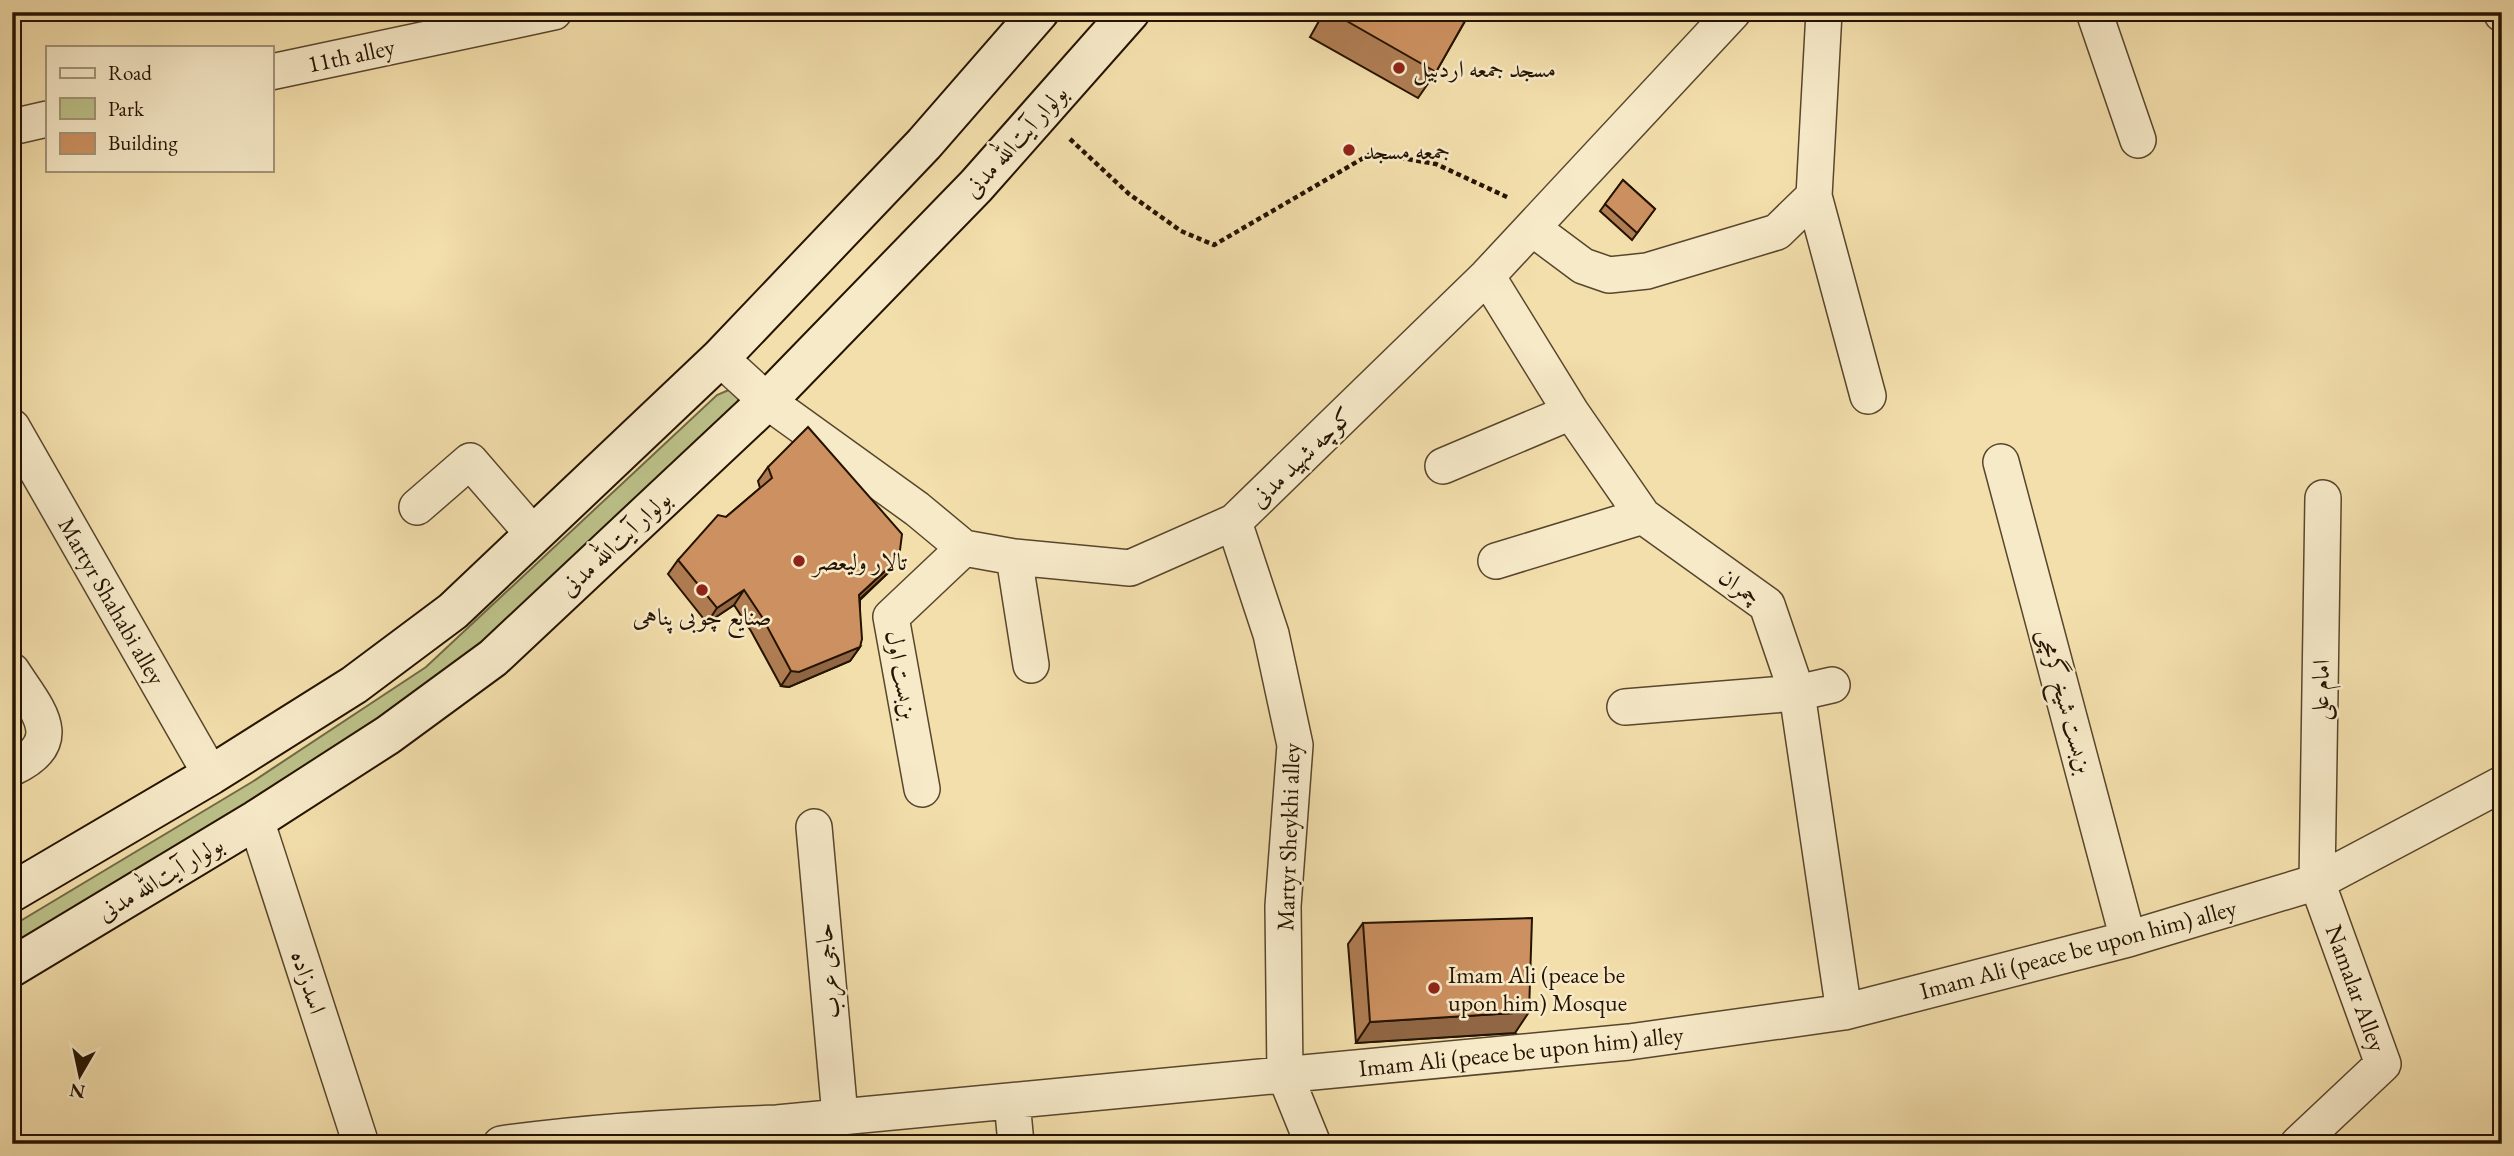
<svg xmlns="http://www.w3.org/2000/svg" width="2514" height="1156" font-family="'EB Garamond',Amiri,serif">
	<rect width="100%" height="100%" fill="#f3dfac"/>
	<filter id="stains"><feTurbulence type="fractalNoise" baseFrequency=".00286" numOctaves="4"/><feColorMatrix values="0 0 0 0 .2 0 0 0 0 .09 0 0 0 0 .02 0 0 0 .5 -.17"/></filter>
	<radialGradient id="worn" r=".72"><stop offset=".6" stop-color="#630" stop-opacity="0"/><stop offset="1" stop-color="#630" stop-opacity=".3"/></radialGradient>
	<path fill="#bcc189" stroke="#706a45" stroke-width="2" d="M731,389l9,7 -6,14 -294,271 -176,118 -252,151v-24l240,-144 174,-115 291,-272z"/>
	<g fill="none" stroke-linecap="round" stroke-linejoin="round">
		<g stroke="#58462c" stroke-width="38">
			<path id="street" d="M2094,12l44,128
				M2501,12l1,2
				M271,72l283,-60
				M12,127l35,-8
				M1814,196l54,200
				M1532,228l51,38 26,9 38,-4 130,-39 37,-36 10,-184
				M1487,276l84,136 72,104 124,89 30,88 47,319
				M720,358l47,43 150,108 47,39 50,9 116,11 104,-46 253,-246 246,-264
				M12,427l199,348
				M2001,462l127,477
				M1443,466l128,-54
				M417,507l53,-46 64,74
				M1234,522l37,112 24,111 -12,161 2,169 28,69
				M1014,557l17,108
				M1496,561l147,-45
				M12,671c24,38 58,70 0,97
				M1625,707l172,-14 35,-8
				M922,789l-31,-172 73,-69
				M256,820l105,324
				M814,827l26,289
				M1012,1101l4,43
				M501,1144c91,-13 183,-18 276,-21l852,-81 215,-30 284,-73 189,-57 185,-98
				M2298,1144l85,-80 -66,-182 6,-384"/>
		</g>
		<g stroke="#251301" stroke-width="42">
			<path id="secondary" d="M12,892l199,-117 143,-90 99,-74 267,-253 204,-214 115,-132
				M12,967l244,-147 132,-85 105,-77 274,-257 209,-215 154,-174"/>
		</g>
		<path stroke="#251301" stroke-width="4.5" stroke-dasharray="5 3.5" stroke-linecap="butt" d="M1070,139l59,55 52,37 33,14 158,-92 64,11 71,33"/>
		<use href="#street" stroke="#f7eac9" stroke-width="35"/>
		<use href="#secondary" stroke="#f7eac9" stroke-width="38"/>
	</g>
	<path fill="#b07d53" stroke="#251301" stroke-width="2" d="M1324,12h158l-5,7 -9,-3 -32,56 -18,26 -108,-61z
		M1623,180l32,29 -23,31 -32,-29z
		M768,467l121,105 -29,28v47l-10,14 -61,26 -8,-1 -30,-55 -17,-26 -27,18 -39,-49 10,-14 48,-43 34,-29 -2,-7z
		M1363,923l152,110 -159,10 -8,-99z"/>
	<path fill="#906644" stroke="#251301" stroke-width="2" d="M1466,12h16l-5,7 -12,-5z
		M899,558l-10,14 -40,37 10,-14z
		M744,590l-10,15 -27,18 10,-15z
		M860,647l-10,14 -61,26 -8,-1 10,-15z
		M1529,1012l-14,21 -159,10 14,-21z"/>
	<path fill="#cd9161" stroke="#251301" stroke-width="2" d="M1331,12h139l-34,60z
		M1623,180l32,29 -18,24 -32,-29z
		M808,427l94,107 -3,24 -40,37 3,44 -2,8 -61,25 -8,-1 -29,-54 -18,-27 -27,18 -39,-48 40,-45 8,2 46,-39 -4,-11z
		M1532,918l-3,94 -159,10 -7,-99z"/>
	<g fill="#8f2418" stroke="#f7eac9" stroke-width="2.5">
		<circle cx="1399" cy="68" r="7"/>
		<circle cx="1349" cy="150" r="7"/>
		<circle cx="799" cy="561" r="7"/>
		<circle cx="702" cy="590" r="7"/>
		<circle cx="1434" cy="988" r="7"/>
	</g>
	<g text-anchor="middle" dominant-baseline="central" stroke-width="5" stroke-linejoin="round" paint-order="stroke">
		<g font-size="24" fill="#251301" stroke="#f7eac9">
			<text transform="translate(351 55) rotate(-12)">11th alley</text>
			<text transform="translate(1015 141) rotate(-48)">بولوار آیت‌الله مدنی</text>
			<text transform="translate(1301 457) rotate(-44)">کوچه شهید مدنی</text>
			<text transform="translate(615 543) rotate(-43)">بولوار آیت‌الله مدنی</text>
			<text transform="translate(1740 586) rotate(36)">چمران</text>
			<text transform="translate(112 601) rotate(60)">Martyr Shahabi alley</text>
			<text transform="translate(902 675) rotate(80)">بن‌بست اول</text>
			<text transform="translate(2320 690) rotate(-89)">امام علی</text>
			<text transform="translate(2066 701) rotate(75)">بن‌بست شیخ گرمچی</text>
			<text transform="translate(1288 837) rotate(-88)">Martyr Sheykhi alley</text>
			<text transform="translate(160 878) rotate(-31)">بولوار آیت‌الله مدنی</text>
			<text transform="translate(2078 949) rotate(-15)">Imam Ali (peace be upon him) alley</text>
			<text transform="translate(827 971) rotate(-95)">حاجی عرب</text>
			<text transform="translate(309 982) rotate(72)">اسدزاده</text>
			<text transform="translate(2356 988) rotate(70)">Namalar Alley</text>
			<text transform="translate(1521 1051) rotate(-6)">Imam Ali (peace be upon him) alley</text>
		</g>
		<g font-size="24" fill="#251301" stroke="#f7eac9" text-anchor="start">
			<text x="1413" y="68">مسجد جمعه اردبیل</text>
			<text x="1363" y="150">جمعه مسجد</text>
			<text x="813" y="561">تالار ولیعصر</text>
			<text x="702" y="616" text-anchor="middle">صنایع چوبی پناهی</text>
			<text x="1448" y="974">Imam Ali (peace be<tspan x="1448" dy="28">upon him) Mosque</tspan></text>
		</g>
	</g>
	<rect width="2514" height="1156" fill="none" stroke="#f3dfac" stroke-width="42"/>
	<rect x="14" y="14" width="2486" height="1128" fill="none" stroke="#251301" stroke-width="3.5"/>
	<rect x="21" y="21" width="2472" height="1114" fill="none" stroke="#251301" stroke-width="2"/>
	<rect x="46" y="46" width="228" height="126" fill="#f7eac9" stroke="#a39479" stroke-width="2"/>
	<rect x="60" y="68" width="35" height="10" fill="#f7eac9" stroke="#a39479" stroke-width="2"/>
	<text x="108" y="80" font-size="21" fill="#251301">Road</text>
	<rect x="60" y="98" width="35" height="21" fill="#bcc189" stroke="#a39479" stroke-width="2"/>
	<text x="108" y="116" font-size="21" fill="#251301">Park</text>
	<rect x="60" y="133" width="35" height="21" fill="#cd9161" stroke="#a39479" stroke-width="2"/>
	<text x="108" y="150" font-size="21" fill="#251301">Building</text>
	<g transform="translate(80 1075) rotate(189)" stroke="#f7eac9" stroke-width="5" paint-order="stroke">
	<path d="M0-5L12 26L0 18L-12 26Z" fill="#251301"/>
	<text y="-10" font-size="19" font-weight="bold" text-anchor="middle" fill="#251301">N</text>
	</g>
	<rect width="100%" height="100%" filter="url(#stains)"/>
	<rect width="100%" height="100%" fill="url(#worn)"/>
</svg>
